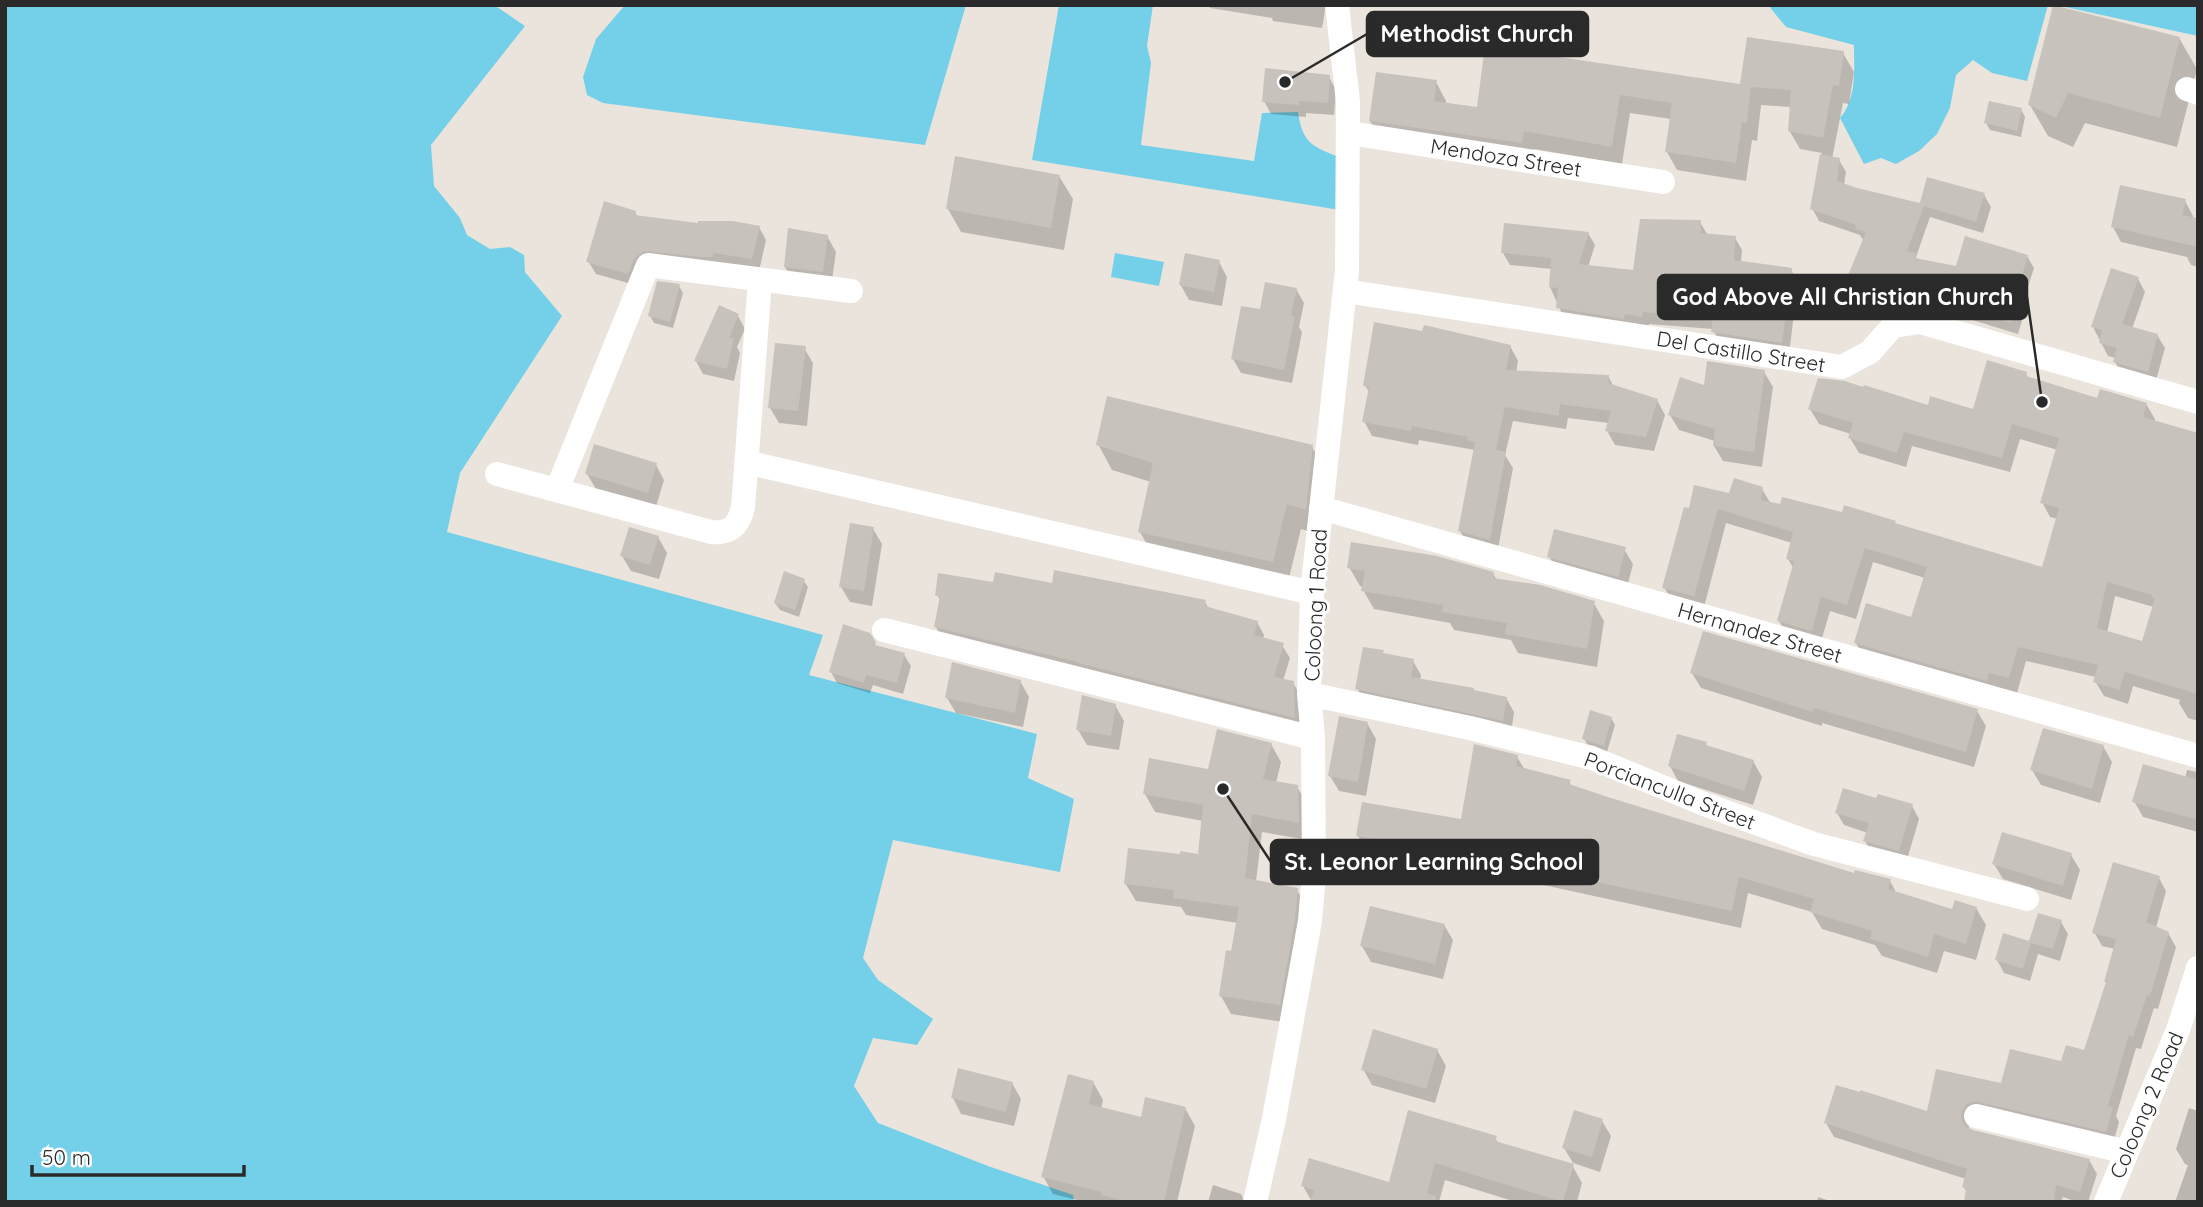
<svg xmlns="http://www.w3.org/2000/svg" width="2203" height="1207" font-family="Quicksand,sans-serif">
	<rect width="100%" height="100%" fill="#ebe4dc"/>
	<path fill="#74d0e8" d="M5,5h489l31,21 -94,119 3,41 26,32 7,17 23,14 20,-2 14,8 1,17 37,44 -102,157 -13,59 376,103 -14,40 228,59 -9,44 46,21 -14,73 -167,-32 -30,118 15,22 55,39 -16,26 -44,-7 -19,48 24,37 110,43 85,29 1,7h-1069z
		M625,5h341l-41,140 -322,-42 -16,-8 -4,-18 13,-38z
		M1059,5h94l-6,41 4,17 -10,82 113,16 8,-48 36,-1c5,33 15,34 43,46l-1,52 -308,-50z
		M1768,5h280l-21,76 -35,-8 -19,-13 -17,15 -6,33 -13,26 -18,17 -23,13 -15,-6 -17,6 -24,-46c17,-20 14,-47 14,-73l-68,-18z
		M2056,5h142v31z
		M1115,253l49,9 -5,24 -48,-9z"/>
	<path fill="#0003" fill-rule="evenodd" d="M1208,5h118l-4,23 -49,-7 -1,-3 -62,-10z
		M2179,38l18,31 -20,78 -92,-24 -12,24 -25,-11 -18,-31z
		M1487,48l255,38 101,-33 11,19 -5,32 -6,-1 -11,56 7,1 7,12 -2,13 77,20 63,-10 7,12 -8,26 -53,-16 -14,40 2,4 39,7 70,-12 7,12 -9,28 3,5 -10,33 -62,-19 -1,4 -34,-6 -1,3 -68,-20 -7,-12 19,-43 -4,-6 -41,-14 -7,-13 10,-55 -22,-4 -11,-19 2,-23 -30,-2 -4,36 -5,-1 -6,41 -69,-11 -10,-18 4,-33 -41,-6 -8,51 -88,-15 -2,12 -151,-22 -11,-18 66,-39 10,19v3l32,5z
		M1329,77l7,13 -2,25 -28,-2v4l-35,-3 -7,-13z
		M2021,109l4,8 -4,20 -31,-7 -4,-7z
		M1059,176l14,23 -9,51 -103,-18 -13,-23z
		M2185,201l8,15v3l5,1v47l-7,-2 -4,-8 -66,-15 -8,-15z
		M635,212l2,4 63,9 59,2 7,13 -7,31 -108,-8 -16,22 -39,-11 -8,-13z
		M1700,222l7,12 28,4 7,12 -1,13 50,7 7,12 -9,72 -69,-10 -7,-15 -64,-5 -1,4 -83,-8 -15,-33 2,-18 -42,-4 -7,-12 85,-20 7,12 -7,22 46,5z
		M827,236l9,16 -5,35 -37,-5 -9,-15z
		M1219,262l8,15 -5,29 -33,-6 -9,-16z
		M2138,279l7,13 -13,37 25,6 8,13 -10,36 -32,-9 -8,-13 1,-4 -8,-2 -15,-29z
		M679,286l4,7 -10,35 -19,-5 -4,-7z
		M1296,289l8,14 -5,24 3,5 -10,51 -51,-10 -8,-14 29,-48z
		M738,316l7,13 -8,18 3,6 -6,28 -31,-7 -7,-13z
		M1510,346l8,15 -2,12 92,3 6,11 43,13 8,15 -11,36 -39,-6 -8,-14 2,-8 -41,-5 -2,11 -53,-8 -8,34 8,13 -16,86 -28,-8 -9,-15 15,-81 -56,-10 -1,5 -46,-9 -8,-15 6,-27 -5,-9z
		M804,348l9,15 -6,63 -28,-3 -9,-15z
		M1764,372l9,15 -11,80 -39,-6 -9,-15 1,-5 -36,-11 -9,-15 36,-28z
		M2026,374l3,5 69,21 48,4 9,15 -1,3 44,61v238l-10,-3 -9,-15 1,-3 -47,-14 -5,18 -24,-8 -9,-15 1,-4 -70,-16 -9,32 -153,-35 -8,-15 56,-24 13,-41 -52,-16 -17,57 -26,-8 -10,34 -32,-9 -9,-15 15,-52 -6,-10 4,-16 -66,-20 -23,88 -30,-9 -9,-15 26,-77 41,-15 31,-6 9,15 125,21 147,44 15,-50 -8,-2 -8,-15 16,-52 -38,-11 -10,33 -98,-26 -6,21 -47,-14 -9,-15 1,-4 -32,-10 -9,-15 119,-2 45,4zM2115,596l39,11 -11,37 -36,-11z
		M1098,444l214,3 15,25 -7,63 -19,-6 -14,57 -133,-29 -14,-25 11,-50 -39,-12z
		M656,465l8,15 -8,27 -60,-18 -9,-15z
		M873,529l9,15 -10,62 -22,-4 -9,-15z
		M658,537l9,16 -8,26 -28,-8 -9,-15z
		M1624,549l9,15 -7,27 -68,-19 -9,-16z
		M1349,567l144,7 4,6 96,22 11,19 -7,46 -79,-14 -7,-13 -57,-10 -4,-7 -76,-14 -11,-19 1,-3 -4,-1z
		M803,580l5,7 -9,30 -19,-7 -5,-7z
		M994,584l59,2 152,16 4,7 48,13 7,13 -1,4 19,6 8,13 -7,23 10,2 8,13 1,34 -359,-90 -7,-13 5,-26 -4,-6z
		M868,634l9,14 27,7 7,11 -8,28 -30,-9 -3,8 -33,-10 -6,-11z
		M1382,652l2,2 29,7 8,14 -1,5 86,18 8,14 -3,22 -146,-32 -8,-14z
		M1692,673l285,38 9,15 -12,41 -152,-44v3l-121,-38z
		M1020,681l9,16 -6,30 -67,-14 -9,-15z
		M1115,705l9,16 -5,29 -32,-5 -9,-15z
		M1611,718l4,7 -8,27 -19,-6 -4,-8z
		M1367,723l9,16 -10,57 -27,-5 -9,-15z
		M1271,744l10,18 -5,21 21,4 11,18v35l-46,-8 -6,49 41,9 10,18 -18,115 -58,-9 -10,-18 12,-43 5,-30 -52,-8 -5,-8 -45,-6 -11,-18 74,-27 4,-35 -48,-9 -10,-18 64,-23z
		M1705,744l3,3 45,14 9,16 -9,28 -75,-24 -8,-15z
		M2103,746l9,16 -12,41 -59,-18 -9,-15z
		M1517,757l8,13 44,12 3,5 283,88 35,6 7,13 57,17 22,-3 10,17 -10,35 -32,-9 -7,22 -55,-17 -7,-11 -53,-16 -10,-17 -64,-19 -7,35 -280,-61v2l-93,-16 -10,-17 104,-15z
		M2187,770l11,2v60l-55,-15 -9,-16 51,-23z
		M1877,800l35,6 7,13 -13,44 -33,-9 -8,-13 3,-8 -24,-8 -7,-12z
		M2071,855l9,15 -9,30 -68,-21 -9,-15z
		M2159,878l7,13 -10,37 12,5 8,14 -18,62 -4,-1 -13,41 -5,-1 -20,68 3,6 -6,22 -140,-25 -4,7v4l120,30 8,14 -9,28h-11l-14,-5 -2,5h-96l2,-9 -3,-6 2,-8 -132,-42 -8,-14 102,-10 135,-50 22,-10 22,-69 -1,-2 9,-33 -13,-3 -8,-14z
		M2039,915l22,7 7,12 -8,27 -22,-7 -8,27 -26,-8 -7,-13 34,-17z
		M1444,925l9,15 -10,39 -72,-17 -9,-16z
		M1437,1050l9,16 -11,37 -63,-18 -9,-16z
		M1093,1082l10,18 -2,9 41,11 43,-12 10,18 -18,76h-92l-32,-8 -10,-18z
		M1012,1083l9,16 -7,27 -53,-12 -8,-16z
		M2189,1108l9,3v91h-23l13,-37 -3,-1 -9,-15z
		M1410,1112l85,26 4,6 73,21 10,18 -5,19h-61l-71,-22 -6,22h-127l-9,-16 87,-2z
		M1602,1121l9,15 -11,36 -27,-9 -9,-15z
		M1213,1185l28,9 4,8h-37z
		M1818,1197l15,5h-16z"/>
	<path fill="#c7c2bb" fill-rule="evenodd" d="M2053,5l127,32 -20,81 -92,-25 -12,25 -28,-13z
		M1747,37l97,14 -5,35 -6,-1 -10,53 -35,-7 3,-41 -40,-3 -4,36 -5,-1 -6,41 -71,-11 7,-49 -52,-8 -8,52 -88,-16 -2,12 -153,-22 7,-49 61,8 -3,21 43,6 8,-61 255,38z
		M1265,68l65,7 -2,28 -29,-2v4l-37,-3z
		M1989,101l33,7 -5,23 -33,-8z
		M1820,154l20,4 -3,23 20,7 63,15 7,-26 58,16 -9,29 -52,-16 -17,45 9,2 -1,5 41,8 9,-30 63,19 -9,31 3,1 -11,36 -62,-19v4l-34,-7 -2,4 -69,-20 22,-53 -11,-3 1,-4 -46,-16z
		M955,156l105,19 -9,53 -105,-19z
		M2120,185l66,14 -4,16 16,3v29l-87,-20z
		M604,201l32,10 -2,4 64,8v-2h35l27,5 -8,33 -39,-6v4h-11l-58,-6 -10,8 -6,15 -42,-12z
		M1640,219l61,1v13l35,3 -2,24 58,8 -10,75 -71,-11 2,-14 -70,-6 -1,5 -17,-3 -1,5 -68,-11 2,-20 -9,-1 2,-29 -50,-5 3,-30 85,9 -10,32 54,6z
		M788,228l40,7 -5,37 -39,-5z
		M1185,253l35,7 -6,32 -35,-7z
		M2111,268l28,9 -17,47 36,10 -10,38 -35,-10 4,-14 -18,-5 3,-13 -11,-3z
		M657,281l23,3 -10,38 -22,-6z
		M1265,282l32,6 -6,28h4l-11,54 -53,-11 10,-53 19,3z
		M719,305l20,9 -10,24h5l-7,31 -33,-8z
		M1374,322l48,9 2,-6 87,20 -5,25 103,5 -1,8 50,16 -12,38 -41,-6 6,-20 -51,-7 -1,12 -54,-9 -9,43 10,2 -16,88 -32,-9 17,-89 -8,-2 1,-3 -56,-11 -1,5 -49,-9 7,-35 -6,-1z
		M775,343l31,3 -8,65 -30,-3z
		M1987,360l40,12 -1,4 71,22 3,-9 47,14 -4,14 55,16v261l-73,-22 -6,18 -26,-8 5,-17 -80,-18 -9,31 -20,-5 -2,8 -133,-38 12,-40 45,14 16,-50 -62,-19 -18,57 -26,-8 -9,34 -35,-10 17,-60 -8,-2 7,-27 -75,-23 -24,87 -32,-8 22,-81 5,1 5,-23 35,8 5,-15 29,9 -2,13 19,4 2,-7 60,15 2,-7 52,16 -1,2 147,44 17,-59 -19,-5 19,-65 -47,-14 -10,34 -98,-26 -7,21 -49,-15 5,-15 -45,-14 10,-31 27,3 18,6 1,-2 64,20 2,-9 43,13zM2107,582l45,13v3h3l-13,43 -45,-13z
		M1707,361l58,9 -11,82 -41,-6 2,-17 -47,-14 12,-38 24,8z
		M1107,396l206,49 -7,65 -19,-6 -14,58 -135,-30 15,-69 -57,-18z
		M594,444l63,19 -9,30 -63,-19z
		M850,523l24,4 -10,64 -25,-4z
		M629,527l30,9 -9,29 -30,-9z
		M1554,529l72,18 -8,30 -71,-20z
		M1351,542l86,14 57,16 -1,6 47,7 55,16 -8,48 -82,-15 2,-11 -65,-11 1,-7 -82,-14 4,-20 -18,-3z
		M1054,570l152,30 -1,6 53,15 -4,14 30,8 -10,34 20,4 1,37 -217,-55v-1l-144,-35 6,-31h-5l3,-23 55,9 2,-10 57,11z
		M784,571l21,8 -10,31 -21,-7z
		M843,624l27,9 6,9 -1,3 30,8 -8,30 -31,-8 -2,8 -35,-11z
		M1703,631l275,78 -12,43 -152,-44 -1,4 -123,-39z
		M1363,647l21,3 -1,3 31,6 -3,18 63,11v2l33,7 -4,24 -148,-32z
		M952,662l69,18 -6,33 -70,-15z
		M1082,695l34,9 -5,32 -35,-6z
		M1590,710l22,7 -8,29 -22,-7z
		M1339,716l29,6 -10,60 -30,-6z
		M2043,728l61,17 -12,44 -62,-19z
		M1217,729l55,14 -9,36 35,6 1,38 -47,-9 -7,64 53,10 -3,31 -15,86 -61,-9 7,-46 5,1 8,-44 -66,-9 1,-8 -50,-6 4,-36 52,6v-3l18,3 5,-49 -60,-11 6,-36 59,11z
		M1677,734l30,8 -1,3 48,15 -10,31 -76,-25z
		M1474,744l44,11 -2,11 55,14 -2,4 39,13 246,76 1,-3 36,9 -3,10 64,20 3,-9 22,7 -11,37 -32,-10 -6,23 -58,-18 2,-8 -62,-19 4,-13 -75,-22 -7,34 -280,-60v2l-96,-17 6,-34 99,17z
		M2143,764l55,16v40l-66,-18z
		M1843,788l33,10 2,-4 35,10 -14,47 -36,-10 6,-18 -34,-10z
		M2002,832l70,21 -9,33 -71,-22z
		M2113,862l47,14 -14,46 23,10 -19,64 -3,-1 -14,42 -4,-2 -21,71 5,1 -7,25 -127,-30h-7l-6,3 -5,8 1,7 3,6 8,4 117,29 -10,33 -24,-7 -2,17h-90l2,-13 -4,-2 5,-18 -143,-46 12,-38 24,7v-2l67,21 9,-42 65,14 9,-34 51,12 5,-16 18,5 22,-68h-2l12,-43 -24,-6z
		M1370,906l75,18 -10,40 -75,-18z
		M2038,913l24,7 -9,29 -22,-6 -8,26 -28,-9 8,-27 26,8z
		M1373,1029l65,20 -12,40 -65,-19z
		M958,1068l55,14 -7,30 -55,-14z
		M1068,1074l26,7 -5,23 52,13 4,-20 41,10 -22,95h-36l-27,-7 1,-3 -61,-15z
		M1408,1110l89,26 -2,5 79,23 -11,38 -128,-39 -8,30 9,3 -1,6h-125l4,-12 -13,-4 8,-28 80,24z
		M1574,1110l29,9 -11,38 -30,-9z"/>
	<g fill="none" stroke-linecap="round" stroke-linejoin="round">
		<path stroke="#fff" stroke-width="24" d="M2187,89l11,4
			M1349,133l314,49
			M1345,291l497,76 28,-15 23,-26 27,-4 278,80
			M746,462l566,131
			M497,474l214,58c19,2 27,-6 32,-24l17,-228
			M557,490l91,-225 203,26
			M1321,508l877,248
			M884,630l429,108
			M1309,694l161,34 122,30 112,46 110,40 213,55
			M1976,1116l151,36
			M1255,1202l19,-83 36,-198 4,-49 -1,-134 -4,-44 3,-101 35,-323 1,-168 -11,-97
			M2106,1202l72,-172 20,-62"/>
	</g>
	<g text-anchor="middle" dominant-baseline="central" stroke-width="6" stroke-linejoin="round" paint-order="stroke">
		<g font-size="21" fill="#2a2a2a" stroke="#fff">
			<text transform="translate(1506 157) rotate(9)">Mendoza Street</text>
			<text transform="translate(1741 351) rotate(9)">Del Castillo Street</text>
			<text transform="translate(1315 605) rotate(-87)">Coloong 1 Road</text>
			<text transform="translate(1760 632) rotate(16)">Hernandez Street</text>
			<text transform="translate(1670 790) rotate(21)">Porcianculla Street</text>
			<text transform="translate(2146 1105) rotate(-67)">Coloong 2 Road</text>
		</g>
	</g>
	<path fill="none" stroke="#2a2a2a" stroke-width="2.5" d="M1285 82L1367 34M2042 402L2027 297M1223 789L1271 862"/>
	<g fill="#2a2a2a" stroke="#fff" stroke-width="2.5">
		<circle cx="1285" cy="82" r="7"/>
		<circle cx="2042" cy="402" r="7"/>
		<circle cx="1223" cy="789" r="7"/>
	</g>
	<g fill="#2a2a2a" stroke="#2a2a2a" stroke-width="2.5">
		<rect x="1367" y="12" width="221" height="44" rx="7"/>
		<rect x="1658" y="275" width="369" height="44" rx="7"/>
		<rect x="1271" y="840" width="327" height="44" rx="7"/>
	</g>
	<g font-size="23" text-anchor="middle" font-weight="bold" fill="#fff">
		<text x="1477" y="42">Methodist Church</text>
		<text x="1843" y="305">God Above All Christian Church</text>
		<text x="1434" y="870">St. Leonor Learning School</text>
	</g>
	<rect width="2203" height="1207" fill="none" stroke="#2a2a2a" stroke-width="14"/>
	<path d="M32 1165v10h212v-10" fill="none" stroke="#2a2a2a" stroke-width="3.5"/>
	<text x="42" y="1165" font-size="21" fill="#2a2a2a" stroke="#ffffff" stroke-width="5" paint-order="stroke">50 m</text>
</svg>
